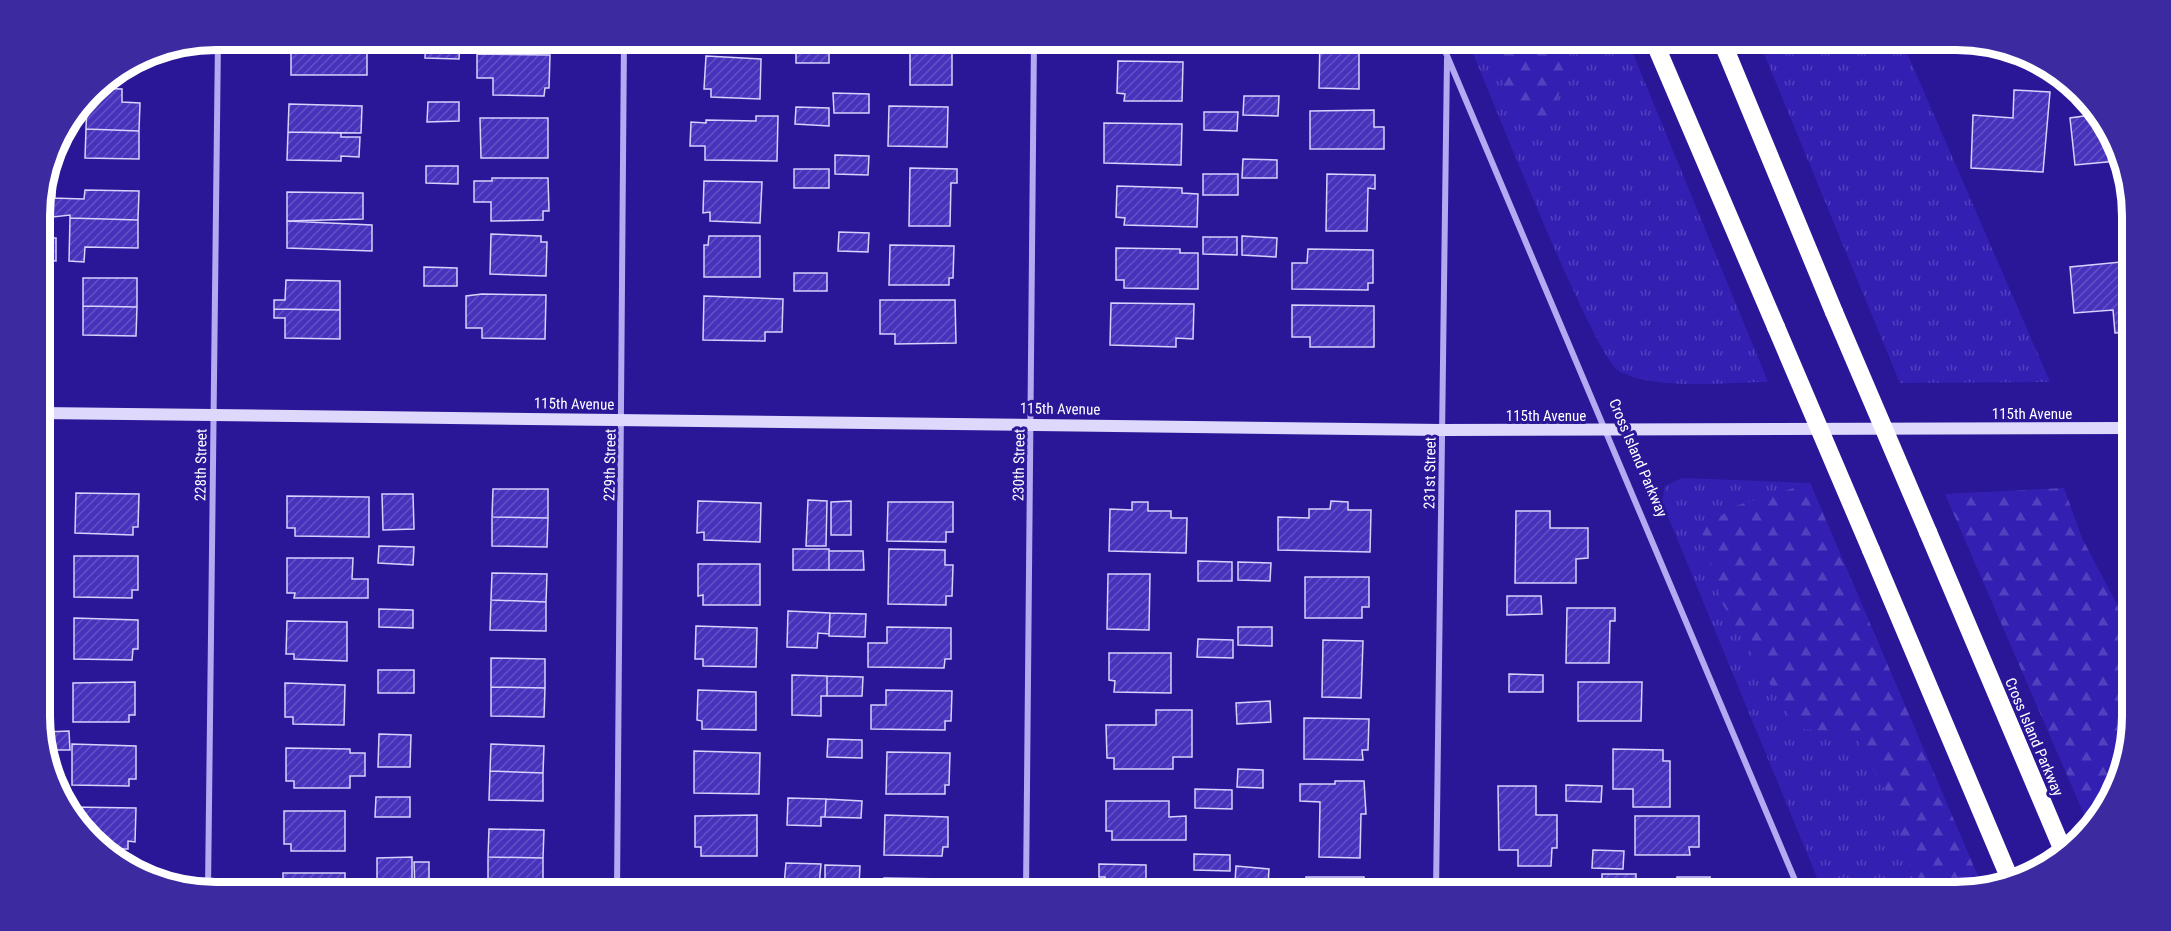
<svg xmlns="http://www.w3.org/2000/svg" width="2171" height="931" font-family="'Roboto Condensed',sans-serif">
	<defs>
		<pattern id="grass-tufts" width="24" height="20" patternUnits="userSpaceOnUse" patternTransform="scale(1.5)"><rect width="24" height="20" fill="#331fb2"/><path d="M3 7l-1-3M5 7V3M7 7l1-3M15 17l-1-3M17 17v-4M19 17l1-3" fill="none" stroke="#5241be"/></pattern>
		<pattern id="forest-firs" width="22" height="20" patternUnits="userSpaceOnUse" patternTransform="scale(1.5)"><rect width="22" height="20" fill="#331fb2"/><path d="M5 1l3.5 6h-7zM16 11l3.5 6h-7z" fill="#5241be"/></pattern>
		<pattern id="building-hatch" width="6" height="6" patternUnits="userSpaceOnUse" patternTransform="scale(1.5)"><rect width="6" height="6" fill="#4632bb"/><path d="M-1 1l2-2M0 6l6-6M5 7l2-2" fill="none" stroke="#6251c5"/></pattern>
	</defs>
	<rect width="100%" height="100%" fill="#2a1798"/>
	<path fill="url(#grass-tufts)" d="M1467,39h160l141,343c-40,0 -114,9 -149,-11 -26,-15 -132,-286 -152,-332z
		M1758,39h143l149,343 -150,1z
		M1682,478l128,5 172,403 -16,6h-143l-161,-390 3,-16z"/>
	<path fill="url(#forest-firs)" d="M1486,39h64l15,35 -16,53 -34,-17z
		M1810,483l172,403 -16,6h-46l-5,-8 -25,-85 -37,-67 -56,-3 -75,-126 -21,-73 34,-24z
		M2064,488l18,50 39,74 2,98 7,15 -11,57 -29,46 -145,-334z"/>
	<path fill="url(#building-hatch)" stroke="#d7d1fc" stroke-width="1.5" d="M291,39h52v7h-52z
		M426,39l34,1 -1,19 -34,-1z
		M910,39h53v4h-11v42h-42z
		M1320,39h47v6h-8v44l-40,-1z
		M796,45h33v18h-33z
		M291,46l76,1v28h-76z
		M477,54l73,1 -1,33h-4l-1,8 -51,-1v-17h-16z
		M706,56l55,3 -1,40 -49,-2v-8h-7z
		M140,58l-1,13 -19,-1z
		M1118,61l65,1 -1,39h-58l1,-7 -8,-1z
		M95,88l27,1v13l18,1 -1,28 -53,-2 1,-27h3v-8z
		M2014,90l36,2 -7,80 -72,-4 2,-53 40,3z
		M833,93l36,1v19h-35z
		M1244,96h35l-1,20 -35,-1z
		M428,102h31v19l-32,1z
		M289,104l73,2 -1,27 -73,-1z
		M889,106l59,1 -1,40 -59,-1z
		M796,107l33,1v18l-34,-2z
		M1374,110v17h10v22h-74v-38z
		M1204,112h34l-1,19 -33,-1z
		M2098,114l19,47 -42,4 -5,-47z
		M756,116h22l-1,45 -72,-1v-14h-15l1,-24 15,1v-3l50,1z
		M480,118h68v40h-67z
		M1104,123l78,1 -1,41 -77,-2z
		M86,129l53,2v28l-54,-1z
		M288,132l53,1v4h19l-1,20 -18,-1v5l-54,-1z
		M835,155l34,1 -1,19 -33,-1z
		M1243,159l34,1v18h-35z
		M426,166h32v18l-32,-1z
		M910,168l47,1v14h-6l-1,43h-41z
		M794,169h35v19h-35z
		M1203,174h35v21h-35z
		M1327,174l48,1v14l-7,-1 -1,43h-41z
		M47,176h8v21h-14z
		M492,178h56l1,33h-6v9l-52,1v-19h-17v-21h18z
		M704,181l58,1 -2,41 -50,-2v-9l-7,1z
		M1117,186l65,2v5l16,1 -1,33 -73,-2 1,-7 -9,-1z
		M85,190l54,1 -1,29 -68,-2v-3l-17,2v-19l31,1z
		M287,192l76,1v26l-76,2z
		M70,218l68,2v28l-53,-1 -1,15 -15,-1z
		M287,221l85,4v26l-85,-3z
		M839,232l30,1 -1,19 -30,-1z
		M491,234l50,2v6h6l-1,34 -56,-2z
		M709,236h51v41h-56v-32h4z
		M1242,236l35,2 -1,19 -34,-2z
		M1203,237h34v18l-34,-1z
		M39,238h17v23l-16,-1z
		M890,245l64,1 -1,32h-4v7h-60z
		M1116,248l64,1v4h18v36l-74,-1v-8h-8z
		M1308,249l65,1v33h-5v7l-76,-1v-26h15z
		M2131,261v71l-16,1 -2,-23 -39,3 -4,-46z
		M40,262h11v22h-11z
		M424,267l33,1v18h-33z
		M794,273h33v18h-33z
		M83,278h54v29l-54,-1z
		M286,280l54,1v29l-66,-1v-9h11z
		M482,294l64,1 -1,44 -63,-1v-10h-16v-32z
		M704,296l79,3 -1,33h-17v9l-62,-1z
		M880,300h75l1,43 -61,1v-10h-15z
		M1111,303l83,1 -1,35 -17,-1v9l-66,-2z
		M1292,305l82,1v41h-64v-10h-18z
		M83,306l54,1 -1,29 -53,-1z
		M40,307h7l-1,28h-6z
		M274,309l66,1v29l-55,-1v-20h-11z
		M493,489h55v29l-56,-1z
		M40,493h5l-1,34h-4z
		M76,493l63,1 -1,33h-5v8l-58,-2z
		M382,494h31l1,35 -31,1z
		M287,496l82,1v40l-74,-1v-8h-8z
		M808,500l19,1 -1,45h-20z
		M698,501l63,2 -1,39 -56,-2v-8l-7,1z
		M851,501v34h-20v-33z
		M1331,501l17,1v8h23l-1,42 -92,-2v-33l31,1v-9h21z
		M888,502h65v30h-7v10l-59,-1z
		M1132,502h16v9h23v7h16l-1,35 -77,-2 1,-42 22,1z
		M1516,511h34v17h38v30l-12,1v24h-61z
		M492,517l56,1 -1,29 -55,-1z
		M40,542h7v20h-7z
		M379,546l35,1 -1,18 -35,-2z
		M793,549h36v21h-36z
		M889,549l56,1v15h8l-1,31h-6v9l-58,-1z
		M829,551h34l1,19h-35z
		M74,556h64v34h-6v8l-58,-1z
		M287,558h66l-1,21h16v19h-74l1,-5h-8z
		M1198,561l34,1v19h-34z
		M1238,562l33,1 -1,18 -32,-1z
		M698,564h62v41h-57v-10l-5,1z
		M492,573l55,1 -1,28 -55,-2z
		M1108,574h42l-1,56 -42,-1z
		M1305,577h64v30h-7v11h-57z
		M1507,596h34l1,18 -35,1z
		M491,600l55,2v29l-56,-1z
		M40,604h5v20h-5z
		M1567,608h48v13h-5l-1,42h-43z
		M379,609l34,1v18l-34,-1z
		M788,611l42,2 -1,21 -11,-1 -1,15 -30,-1z
		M830,613l36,1 -1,23 -36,-1z
		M74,618l64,2v29h-5l-1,11 -58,-1z
		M287,621l60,1v39l-53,-2v-5h-8z
		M696,626l61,2 -1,39 -53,-1v-7h-8z
		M887,627l64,1v31h-6l-1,9 -76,-1v-24h19z
		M1238,627h34v19l-34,-1z
		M1198,639l35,1v18l-36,-1z
		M1323,640l40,1 -2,57 -39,-1z
		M1109,653h62v40l-57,-1 1,-11 -6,-1z
		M491,658l54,1v29l-54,-1z
		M40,666h6v19h-6z
		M378,670h36v23h-36z
		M1509,674l34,1v17h-34z
		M792,675l35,1v20h-6v20l-29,-1z
		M827,676l36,1 -1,19h-35z
		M135,682v33h-6v7h-56v-39z
		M1578,682h64l-1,39h-63z
		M285,683l60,2 -1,40 -51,-1v-7h-8z
		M491,687l54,1 -1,29 -53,-1z
		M698,690l58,2v38l-54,-1v-8l-5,-1z
		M886,690l66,1 -1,30h-6v9l-74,-1v-24h15z
		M1270,701l1,21 -34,2 -1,-21z
		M1156,710h36v47h-19v12h-59v-11h-7l-1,-33h50z
		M1304,718l65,1 -1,31h-6l1,10 -59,-1z
		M41,729h4v3l24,-1 1,19h-25z
		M379,734l32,1 -1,32h-32z
		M828,739l34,1v18l-35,-1z
		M72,744l64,2v33h-7v7l-57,-1z
		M491,744l53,2 -1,27 -53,-2z
		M286,748l64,1v4h15v23h-15v12h-56v-7h-8z
		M1613,749l50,1v11h7v46h-37v-18h-20z
		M694,751l66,2 -1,41 -65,-1z
		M887,752l63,1 -1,32h-4v9h-59z
		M1238,769l25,1v18l-26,-1z
		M490,771l53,2v28l-54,-1z
		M1335,781h29l2,33h-5l-1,44 -41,-1 1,-55 -20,-1v-17h35z
		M1566,785l36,1 -1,16 -35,-1z
		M1498,786h38v29h21v33h-5l-1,18h-33v-16h-19z
		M1195,789l37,1v19l-37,-1z
		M376,797h34v20h-35z
		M788,798l38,1 -1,18h-4v9l-34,-1z
		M826,799l36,2 -1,17 -36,-1z
		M1106,801h63v16l17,-1v24h-74v-9h-6z
		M71,807l65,1 -1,34 -7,-1v8h-19l-33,-26z
		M284,811h61v40h-54v-7h-7z
		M757,815v41h-56v-9h-6v-31z
		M885,815l63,2v30h-5l-1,9 -58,-1z
		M1635,816h64v31h-10l1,8h-55z
		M489,829l55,1 -1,28 -55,-1z
		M1593,850l31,1 -1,18 -31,-1z
		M1194,854l36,1v16l-36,-1z
		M412,857v34l-35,1v-34z
		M488,857l55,1v28l-55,-1z
		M414,862h15v27l-14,1z
		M786,863l35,1 -2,22 -35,-1z
		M1099,864l47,1v27h-41v-15h-6z
		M825,865l35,1 -1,19 -34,-1z
		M1236,866l33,3 -1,16 -33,-2z
		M283,873h62v19h-62z
		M1602,874h34v18h-34z
		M1306,877h58v15h-58z
		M1677,877h33v15h-32z
		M884,878l63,1v13h-63z
		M693,879h61v13h-61z
		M1506,882l63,2v8h-63z"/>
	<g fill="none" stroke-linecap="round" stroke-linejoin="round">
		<path stroke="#b4aaf2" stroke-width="6" d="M1440,39l360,853
			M2126,429l5,12
			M208,890l10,-851
			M617,892l7,-853
			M1026,892l8,-853
			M1436,892l11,-833"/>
		<path stroke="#ded9fc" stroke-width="12" d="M40,413l1402,17 689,-2"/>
		<path stroke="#fff" stroke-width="18" d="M1653,39l123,288
			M1721,39l113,273
			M1928,532l136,321
			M1871,550l138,327"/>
		<path stroke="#fff" stroke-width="18" d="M1834,312l94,220
			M1776,327l95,223"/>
	</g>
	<g text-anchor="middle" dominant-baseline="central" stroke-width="6" stroke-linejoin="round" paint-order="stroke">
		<g font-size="15" fill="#fff" stroke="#2a1798">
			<text transform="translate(574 404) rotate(1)">115th Avenue</text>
			<text transform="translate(1060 409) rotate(1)">115th Avenue</text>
			<text x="2032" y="414">115th Avenue</text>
			<text x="1546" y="416">115th Avenue</text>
			<text transform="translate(1638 458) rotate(67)">Cross Island Parkway</text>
			<text transform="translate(201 465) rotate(-89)">228th Street</text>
			<text transform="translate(610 465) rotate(-89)">229th Street</text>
			<text transform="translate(1019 465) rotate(-89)">230th Street</text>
			<text transform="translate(1430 473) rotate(-89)">231st Street</text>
			<text transform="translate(2034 737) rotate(67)">Cross Island Parkway</text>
		</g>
	</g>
	<path d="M0 0H2171V931H0ZM216 50H1956A166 166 0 0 1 2122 216V716A166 166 0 0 1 1956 882H216A166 166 0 0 1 50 716V216A166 166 0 0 1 216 50Z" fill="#3b2aa0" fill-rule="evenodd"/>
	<path fill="none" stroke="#fff" stroke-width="8" d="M216 50H1956A166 166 0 0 1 2122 216V716A166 166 0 0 1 1956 882H216A166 166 0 0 1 50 716V216A166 166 0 0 1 216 50Z"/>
</svg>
